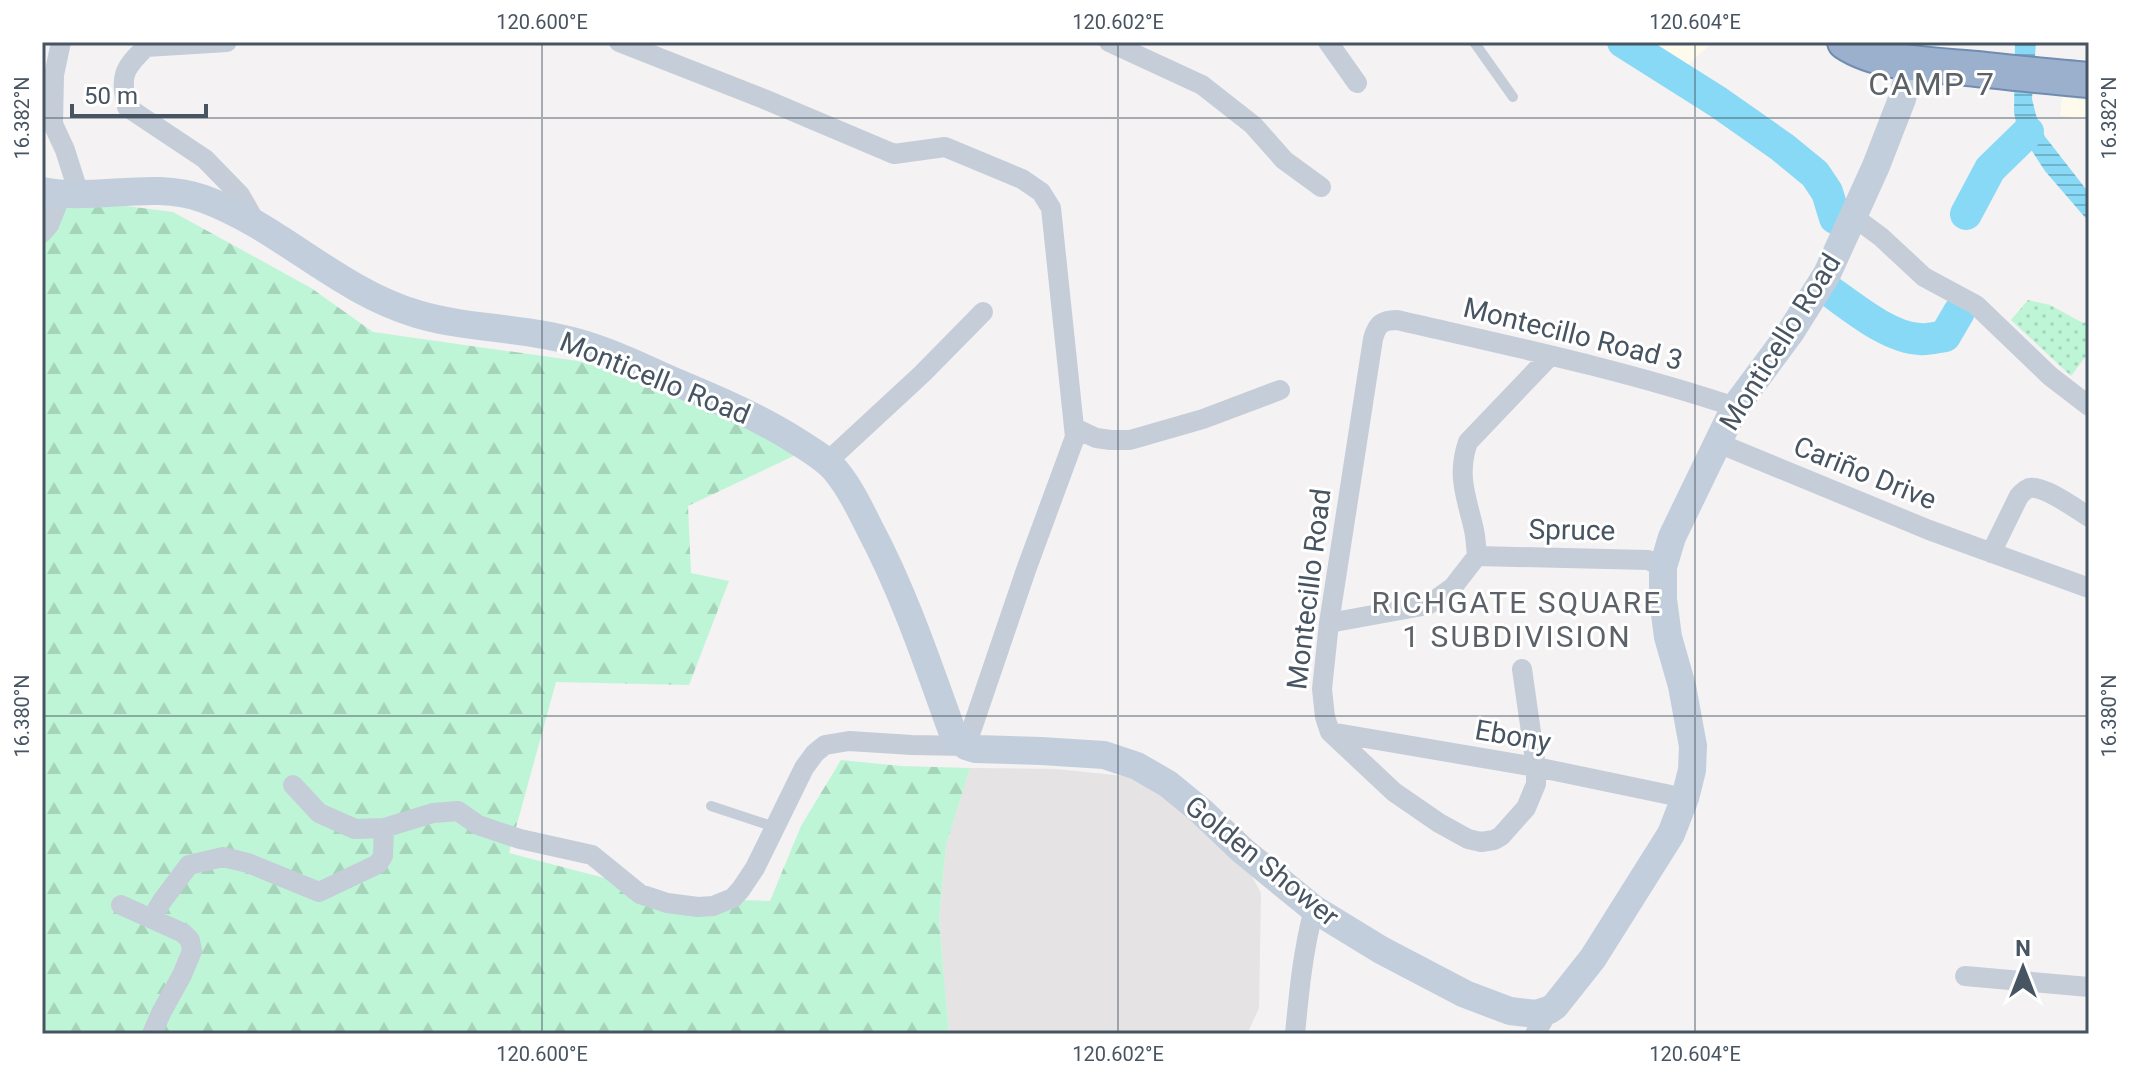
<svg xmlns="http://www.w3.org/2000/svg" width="2131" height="1076" font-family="Roboto,sans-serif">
	<defs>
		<pattern id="grass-dots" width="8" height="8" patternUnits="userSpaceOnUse" patternTransform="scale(2)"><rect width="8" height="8" fill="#bef5d6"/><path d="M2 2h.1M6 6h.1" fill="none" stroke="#a5d4ba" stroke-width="1.8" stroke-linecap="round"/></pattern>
		<pattern id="forest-firs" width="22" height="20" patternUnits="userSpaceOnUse" patternTransform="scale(2)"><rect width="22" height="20" fill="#bef5d6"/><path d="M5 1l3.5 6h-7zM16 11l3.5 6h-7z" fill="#a5d4ba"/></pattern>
		<pattern id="water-rules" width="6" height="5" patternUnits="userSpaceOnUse" patternTransform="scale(2)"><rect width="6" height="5" fill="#87d9f6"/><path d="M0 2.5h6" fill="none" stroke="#70b3cb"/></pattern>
	</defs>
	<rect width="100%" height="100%" fill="#f4f2f2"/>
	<path fill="#fefaec" d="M1636,42h77l-34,31z
		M2062,97l27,4v18l-29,-3z"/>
	<path fill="#e5e3e4" d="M970,768l86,1 88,9 96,76 21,39 -2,115 -12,26h-298l-10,-115 7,-73z"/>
	<path fill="url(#grass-dots)" d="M2028,300l22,5 33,18 6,-2v31l-18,24 -60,-56z"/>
	<path fill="url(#forest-firs)" d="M42,201l61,2 70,9 138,76 62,44 205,29 75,22 153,67 -118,56 3,67 38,8 -40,104 -133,-3 -47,171 172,45 89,3 31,-75 40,-66 60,6 69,2 -24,78 -7,73 10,115h-907z"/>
	<path fill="url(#water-rules)" d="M2015,42h21l-4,57 4,16 7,19 46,59v29l-44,-51 -28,-43 -3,-16z"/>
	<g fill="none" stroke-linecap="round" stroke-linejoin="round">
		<path stroke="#87d9f6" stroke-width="32" d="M1623,42l95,60 64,45 33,27 12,18 8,26
			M1966,214l24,-45 38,-37
			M1831,292c24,17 59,46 89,47 8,1 17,-2 25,-3l14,-24"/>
		<g stroke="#708cb1" stroke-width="38">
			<path id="trunk" d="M1845,42c34,23 92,23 132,27 38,4 75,8 112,11"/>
		</g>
		<path stroke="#c5cdd8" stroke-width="10" d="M1474,42l39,55
			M711,806l64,21"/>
		<path stroke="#c5cdd8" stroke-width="20" d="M61,42l-7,33 -1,49 12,26 14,44
			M227,42l-81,5c-23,22 -26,29 -19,60l78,52 35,36 16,28
			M1109,42l93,43 51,40 31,35 37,27
			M1328,42l29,41
			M1854,217l27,20 43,40 52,28 74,71 39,30
			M42,233l7,-8 12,-30
			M1075,428l21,10 15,2h19l73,-21 77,-29
			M1718,443l211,87 160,58
			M828,461l94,-87 61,-62
			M1991,553l28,-57c4,-4 5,-6 10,-8 15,-3 47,21 60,29
			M1477,556l171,4 15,7
			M1329,623l99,-18 25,-18 24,-31c-1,-8 -1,-17 -3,-26 -7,-32 -18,-54 -6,-88l82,-86
			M1522,669l14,98v17l-10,24 -25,28 -7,4 -13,2 -13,-3 -29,-16 -45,-31 -64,-60 -5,-15 -3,-28 7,-66 44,-284c4,-15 9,-19 24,-19 113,26 228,50 338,87
			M1330,732l206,35 149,31
			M293,785l26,28 36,16 29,-1 49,-15 25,-2 20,14 42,14 72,16 48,39 27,9 31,4 15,-1 20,-8 8,-9 14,-21 49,-100 11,-15 10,-8 24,-4 63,4 54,1 60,-176 49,-133 -24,-229 -10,-16 -19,-13 -77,-32 -51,7 -130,-55 -145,-57
			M121,905l62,28 7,7 2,11 -10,24 -21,38 -9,21
			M152,918l10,-17 27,-36 34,-8 25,6 71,29 59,-28 5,-8 1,-28
			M1965,976l124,11
			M1295,1034c4,-42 8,-84 19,-125
			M1535,1034l14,-24"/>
		<path stroke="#c3cedc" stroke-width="28" d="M42,191c53,11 110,-11 162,8 76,28 133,91 213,115 50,15 104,13 155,27 35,9 68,25 101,40 43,18 86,36 125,61 14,9 28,17 38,29 14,17 24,38 34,58 34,64 57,133 82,202l14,15 10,3 65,2 63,4 33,11 31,18 33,27 42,40 71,58 67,41 84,44 45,17 26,3 13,-4 6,-4 38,-48 78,-124 14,-36 7,-28 1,-24 -11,-60 -14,-49 -5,-38v-32l9,-30 63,-130 55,-74 37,-59 49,-108 26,-67 10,-37"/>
		<use href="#trunk" stroke="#9ab0cc" stroke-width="34"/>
	</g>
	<path fill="none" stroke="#475462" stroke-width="2" stroke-opacity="0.45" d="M542,42v992M1118,42v992M1695,42v992M42,118h2047M42,716h2047"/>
	<g text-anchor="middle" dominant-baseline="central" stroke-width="6" stroke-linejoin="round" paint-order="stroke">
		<g font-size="28" fill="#475462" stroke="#fff">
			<text transform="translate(1573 334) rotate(14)">Montecillo Road 3</text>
			<text transform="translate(1780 342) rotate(-58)">Monticello Road</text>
			<text transform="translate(655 378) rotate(22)">Monticello Road</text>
			<text transform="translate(1865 473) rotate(22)">Cariño Drive</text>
			<text transform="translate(1572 530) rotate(1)">Spruce</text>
			<text transform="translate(1309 589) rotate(-83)">Montecillo Road</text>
			<text transform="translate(1513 736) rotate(10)">Ebony</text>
			<text transform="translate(1262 861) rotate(39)">Golden Shower</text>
		</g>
		<g font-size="30" letter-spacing="2" fill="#5d6268" stroke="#fff">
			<text x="1517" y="602">RICHGATE SQUARE<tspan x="1517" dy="34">1 SUBDIVISION</tspan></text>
		</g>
		<g font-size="32" letter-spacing="2" fill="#5d6268" stroke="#fff">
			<text x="1932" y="84">CAMP 7</text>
		</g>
	</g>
	<rect width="2131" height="1076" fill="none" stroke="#ffffff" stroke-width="88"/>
	<g transform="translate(2023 968)" stroke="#ffffff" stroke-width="6" paint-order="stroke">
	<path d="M0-6L14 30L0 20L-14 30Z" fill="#475462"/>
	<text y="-12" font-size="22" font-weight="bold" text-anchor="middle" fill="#475462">N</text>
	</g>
	<path d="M72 104v12h134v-12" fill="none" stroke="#475462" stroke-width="4"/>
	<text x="84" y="104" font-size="24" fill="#475462" stroke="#ffffff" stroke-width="6" paint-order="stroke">50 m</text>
	<rect x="44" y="44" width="2043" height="988" fill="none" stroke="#475462" stroke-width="3"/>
	<g font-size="20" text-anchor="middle" fill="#475462">
		<text x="542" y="29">120.600°E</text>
		<text x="1118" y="29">120.602°E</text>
		<text x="1695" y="29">120.604°E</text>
		<text transform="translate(22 118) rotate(-90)" y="7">16.382°N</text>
		<text transform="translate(2109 118) rotate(-90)" y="7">16.382°N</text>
		<text transform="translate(22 716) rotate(-90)" y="7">16.380°N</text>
		<text transform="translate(2109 716) rotate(-90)" y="7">16.380°N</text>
		<text x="542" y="1061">120.600°E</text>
		<text x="1118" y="1061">120.602°E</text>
		<text x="1695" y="1061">120.604°E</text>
	</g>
</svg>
